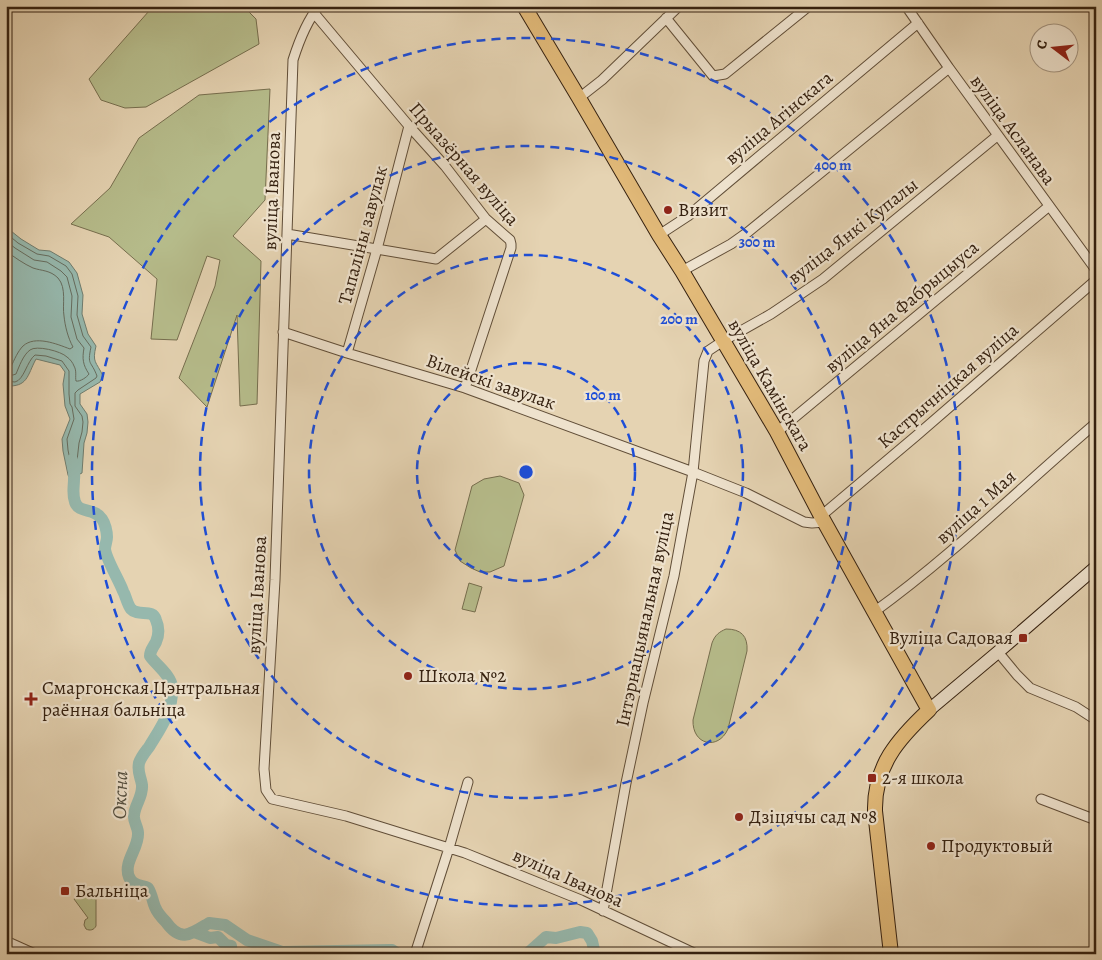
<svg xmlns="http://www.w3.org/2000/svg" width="1102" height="960" font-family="Alegreya,serif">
	<rect width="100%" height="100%" fill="#e5d3b2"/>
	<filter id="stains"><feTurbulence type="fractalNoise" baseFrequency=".004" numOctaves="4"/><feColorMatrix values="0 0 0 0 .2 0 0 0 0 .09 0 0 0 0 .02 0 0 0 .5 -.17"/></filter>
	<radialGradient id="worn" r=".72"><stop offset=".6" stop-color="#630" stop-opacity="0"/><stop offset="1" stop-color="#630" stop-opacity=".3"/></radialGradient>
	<path fill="#b6bc8b" stroke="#766e4e" d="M174,6h69l13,13 3,25 -113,63 -21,1 -24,-8 -12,-21 60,-68h20z
		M270,89l-5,111 -32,36 28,25 -4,143 -17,2 -3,-91 -30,92 -28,-29 36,-92 5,-26 -13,-4 -30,84 -26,-1 6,-60 -48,-42 -38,-13 39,-36 29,-50 60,-43z
		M500,476l19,7 5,12 -20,71 -14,6h-10l-9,-4 -11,-7 -5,-11 17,-64 12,-7z
		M469,583l13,4 -7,25 -13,-3z
		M726,629c15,0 22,7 21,22l-19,78c-10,22 -36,16 -35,-9l19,-77c3,-8 7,-11 14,-14z
		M89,891l4,1 3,3v31c-2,4 -6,5 -10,3l-2,-4 1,-5 3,-2 -14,-19c4,-5 8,-7 15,-8z"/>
	<path fill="#96b8ad" stroke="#6f7c6e" d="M6,227l15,12 18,11 11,1 19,11 8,11 6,22 -1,19 6,20 8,12c-4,17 0,15 7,30l-3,6 -20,12v10l7,10 1,8 -1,11 -3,10 -2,30 -12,6 -2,-4 -5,-24 -1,-12 8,-20 -5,-13 -2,-22 2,-12 -5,-7 -24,-6c-9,17 -8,28 -30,27z"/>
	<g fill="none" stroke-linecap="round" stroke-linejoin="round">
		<path stroke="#666c5e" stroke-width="1" d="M6,233l12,10 19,11 12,2 17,10 6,8 6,22 -1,19 6,21 8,11c-4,19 0,13 6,29l-1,2 -18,12 -3,3v13l7,10 1,6 -1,10 -3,11 -3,27 -2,1 -2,-1 -4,-20 -1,-11 7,-20 -2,-12 -2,-3 -1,-10v-23l-7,-10 -16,-5 -11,-1c-8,6 -11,25 -20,27 -3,0 -6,-1 -9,-1
			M6,241l9,7 19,12 13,2 14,9 6,6 5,19 -1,21 6,22 7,9c-2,11 -1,17 5,26 -2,3 -9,8 -13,7 -1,-4 1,-10 -2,-15 -1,-3 -4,-7 -7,-9 -6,-6 -31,-12 -37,-7 -7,5 -11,17 -14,24l-3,1h-7
			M6,251c8,6 18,13 27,17 9,3 17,2 25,10 9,10 4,27 6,38 1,10 4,22 9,31l-3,2c-13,-5 -35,-14 -47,-3 -5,5 -9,14 -12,21l-5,1"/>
		<path stroke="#96b8ad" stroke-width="12" d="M72,460c1,6 3,13 2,19 0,8 -2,15 1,23 4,12 19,5 27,17 3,4 5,13 5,18 0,4 -2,8 -2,12 1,10 14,31 18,42 3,5 4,13 8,18 7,8 22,-1 25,11 3,7 3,15 0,22 -3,6 -6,8 -6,14 6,9 21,19 22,31 1,25 -11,40 -23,60 -3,4 -8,10 -10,16 -2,10 2,14 3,22 1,12 -7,19 -8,30 -1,6 4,12 4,18 1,15 -15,29 -9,44 4,9 12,8 19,11 4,6 4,12 7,19 2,5 7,11 11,15 15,21 25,12 43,1l16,2 22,15 35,12 110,-2 6,4
			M194,932l16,6 8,-1 8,8 5,1 1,8
			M499,954h4
			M527,954l19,-17 10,1 24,-6 7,1 5,8 3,13"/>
		<g stroke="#614e38" stroke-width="11">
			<path id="street" d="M319,6c-13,16 -20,35 -26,54l-18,520 -11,189 2,21 6,9 74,17 119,37 116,47 115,54
				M906,6l43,62 147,202
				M314,13l95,113 36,40 41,53 24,21 1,4v4l-46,140
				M666,18l47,58 12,-2 84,-68
				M579,98l23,-18 77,-74
				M287,234l149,25 50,-40
				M659,235l29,-19 230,-193
				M682,271l49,-27 17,-12 201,-164
				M283,332l64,21 118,35 228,84 53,21 58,29 8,1 13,-1
				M347,353l30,-104 32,-123
				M777,432l271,-225
				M821,516l95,-80 180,-156
				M874,612c79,-57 148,-126 222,-189
				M998,652l19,23 13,13 46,19 20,13
				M1041,799l55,21
				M603,911l23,-128 17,-80 31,-127 19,-104 11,-111 4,-10 15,-10 48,-27 52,-35 174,-143
				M6,941l29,13
				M415,954l34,-106 19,-66"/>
		</g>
		<g stroke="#352110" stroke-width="14">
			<path id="secondary" d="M929,710l69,-58 98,-85"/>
		</g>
		<g stroke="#352110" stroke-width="16">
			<path id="primary" d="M524,6l55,92 80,137 23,36 95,161 44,84 108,194c-31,29 -55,56 -54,101l16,143"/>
		</g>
		<use href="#street" stroke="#eee2cd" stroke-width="9"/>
		<use href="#secondary" stroke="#eee2cd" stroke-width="12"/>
		<use href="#primary" stroke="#e2ba79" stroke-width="14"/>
	</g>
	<g fill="none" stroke="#1d4ed8" stroke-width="2.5" stroke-dasharray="9 6">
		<circle cx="526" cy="472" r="109"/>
		<circle cx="526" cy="472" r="217"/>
		<circle cx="526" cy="472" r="326"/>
		<circle cx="526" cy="472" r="434"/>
	</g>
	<g fill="#8f2418" stroke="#eee2cd" stroke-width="2">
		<circle cx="668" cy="210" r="5"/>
		<rect x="1018" y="633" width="10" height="10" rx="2.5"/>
		<circle cx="408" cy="676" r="5"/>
		<path d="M28.5 691.5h5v5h5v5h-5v5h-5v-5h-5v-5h5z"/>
		<rect x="867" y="773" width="10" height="10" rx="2.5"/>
		<circle cx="739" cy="817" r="5"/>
		<circle cx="931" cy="846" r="5"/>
		<rect x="60" y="886" width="10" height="10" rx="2.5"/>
	</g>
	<g text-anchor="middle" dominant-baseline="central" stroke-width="4.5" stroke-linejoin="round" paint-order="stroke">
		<g font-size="19" fill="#352110" stroke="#eee2cd">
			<text transform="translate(779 118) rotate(-40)">вуліца Агінскага</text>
			<text transform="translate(1013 130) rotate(54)">вуліца Асланава</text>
			<text transform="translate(464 164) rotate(49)">Прыазёрная вуліца</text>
			<text transform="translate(272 191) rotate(-88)">вуліца Іванова</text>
			<text transform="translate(853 231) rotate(-38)">вуліца Янкі Купалы</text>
			<text transform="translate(363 235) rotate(-75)">Тапаліны завулак</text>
			<text transform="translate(902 307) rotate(-40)">вуліца Яна Фабрыцыуса</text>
			<text transform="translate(491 382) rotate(19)">Вілейскі завулак</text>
			<text transform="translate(770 385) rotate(60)">вуліца Камінскага</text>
			<text transform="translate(948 386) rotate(-41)">Кастрычніцкая вуліца</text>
			<text transform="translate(976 507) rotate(-42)">вуліца 1 Мая</text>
			<text transform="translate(257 595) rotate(-87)">вуліца Іванова</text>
			<text transform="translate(645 619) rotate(-78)">Інтэрнацыянальная вуліца</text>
			<text transform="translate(568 878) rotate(24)">вуліца Іванова</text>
		</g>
		<g font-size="19" fill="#352110" stroke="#eee2cd" text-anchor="start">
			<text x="678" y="210">Визит</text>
			<text x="1013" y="638" text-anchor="end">Вуліца Садовая</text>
			<text x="418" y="676">Школа №2</text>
			<text x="42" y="688">Смаргонская Цэнтральная<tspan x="42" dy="22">раённая бальніца</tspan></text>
			<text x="882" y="778">2-я школа</text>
			<text x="749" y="817">Дзіцячы сад №8</text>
			<text x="941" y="846">Продуктовый</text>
			<text x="75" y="891">Бальніца</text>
		</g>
		<g font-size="20" font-style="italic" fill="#524e3f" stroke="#eee2cd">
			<text transform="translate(120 795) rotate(-88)">Оксна</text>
		</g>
	</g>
	<circle cx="526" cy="472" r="8" fill="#1d4ed8" stroke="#eee2cd" stroke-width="2.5"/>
	<g font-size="15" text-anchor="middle" font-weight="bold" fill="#1d4ed8" stroke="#eee2cd" stroke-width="4.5" stroke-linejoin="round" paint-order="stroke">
		<text x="833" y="170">400 m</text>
		<text x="757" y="247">300 m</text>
		<text x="679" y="324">200 m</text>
		<text x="603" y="400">100 m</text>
	</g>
	<rect width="1102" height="960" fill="none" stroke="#e5d3b2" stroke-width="25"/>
	<rect x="8" y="8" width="1087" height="945" fill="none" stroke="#352110" stroke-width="2.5"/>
	<rect x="12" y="12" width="1077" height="935" fill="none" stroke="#352110"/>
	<g transform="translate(1054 48) rotate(286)"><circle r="24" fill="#eee2cd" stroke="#a49581"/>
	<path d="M0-4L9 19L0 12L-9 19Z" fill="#8f2418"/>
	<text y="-8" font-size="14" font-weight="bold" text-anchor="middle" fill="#352110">С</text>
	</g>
	<rect width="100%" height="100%" filter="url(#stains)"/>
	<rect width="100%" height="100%" fill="url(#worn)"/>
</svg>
